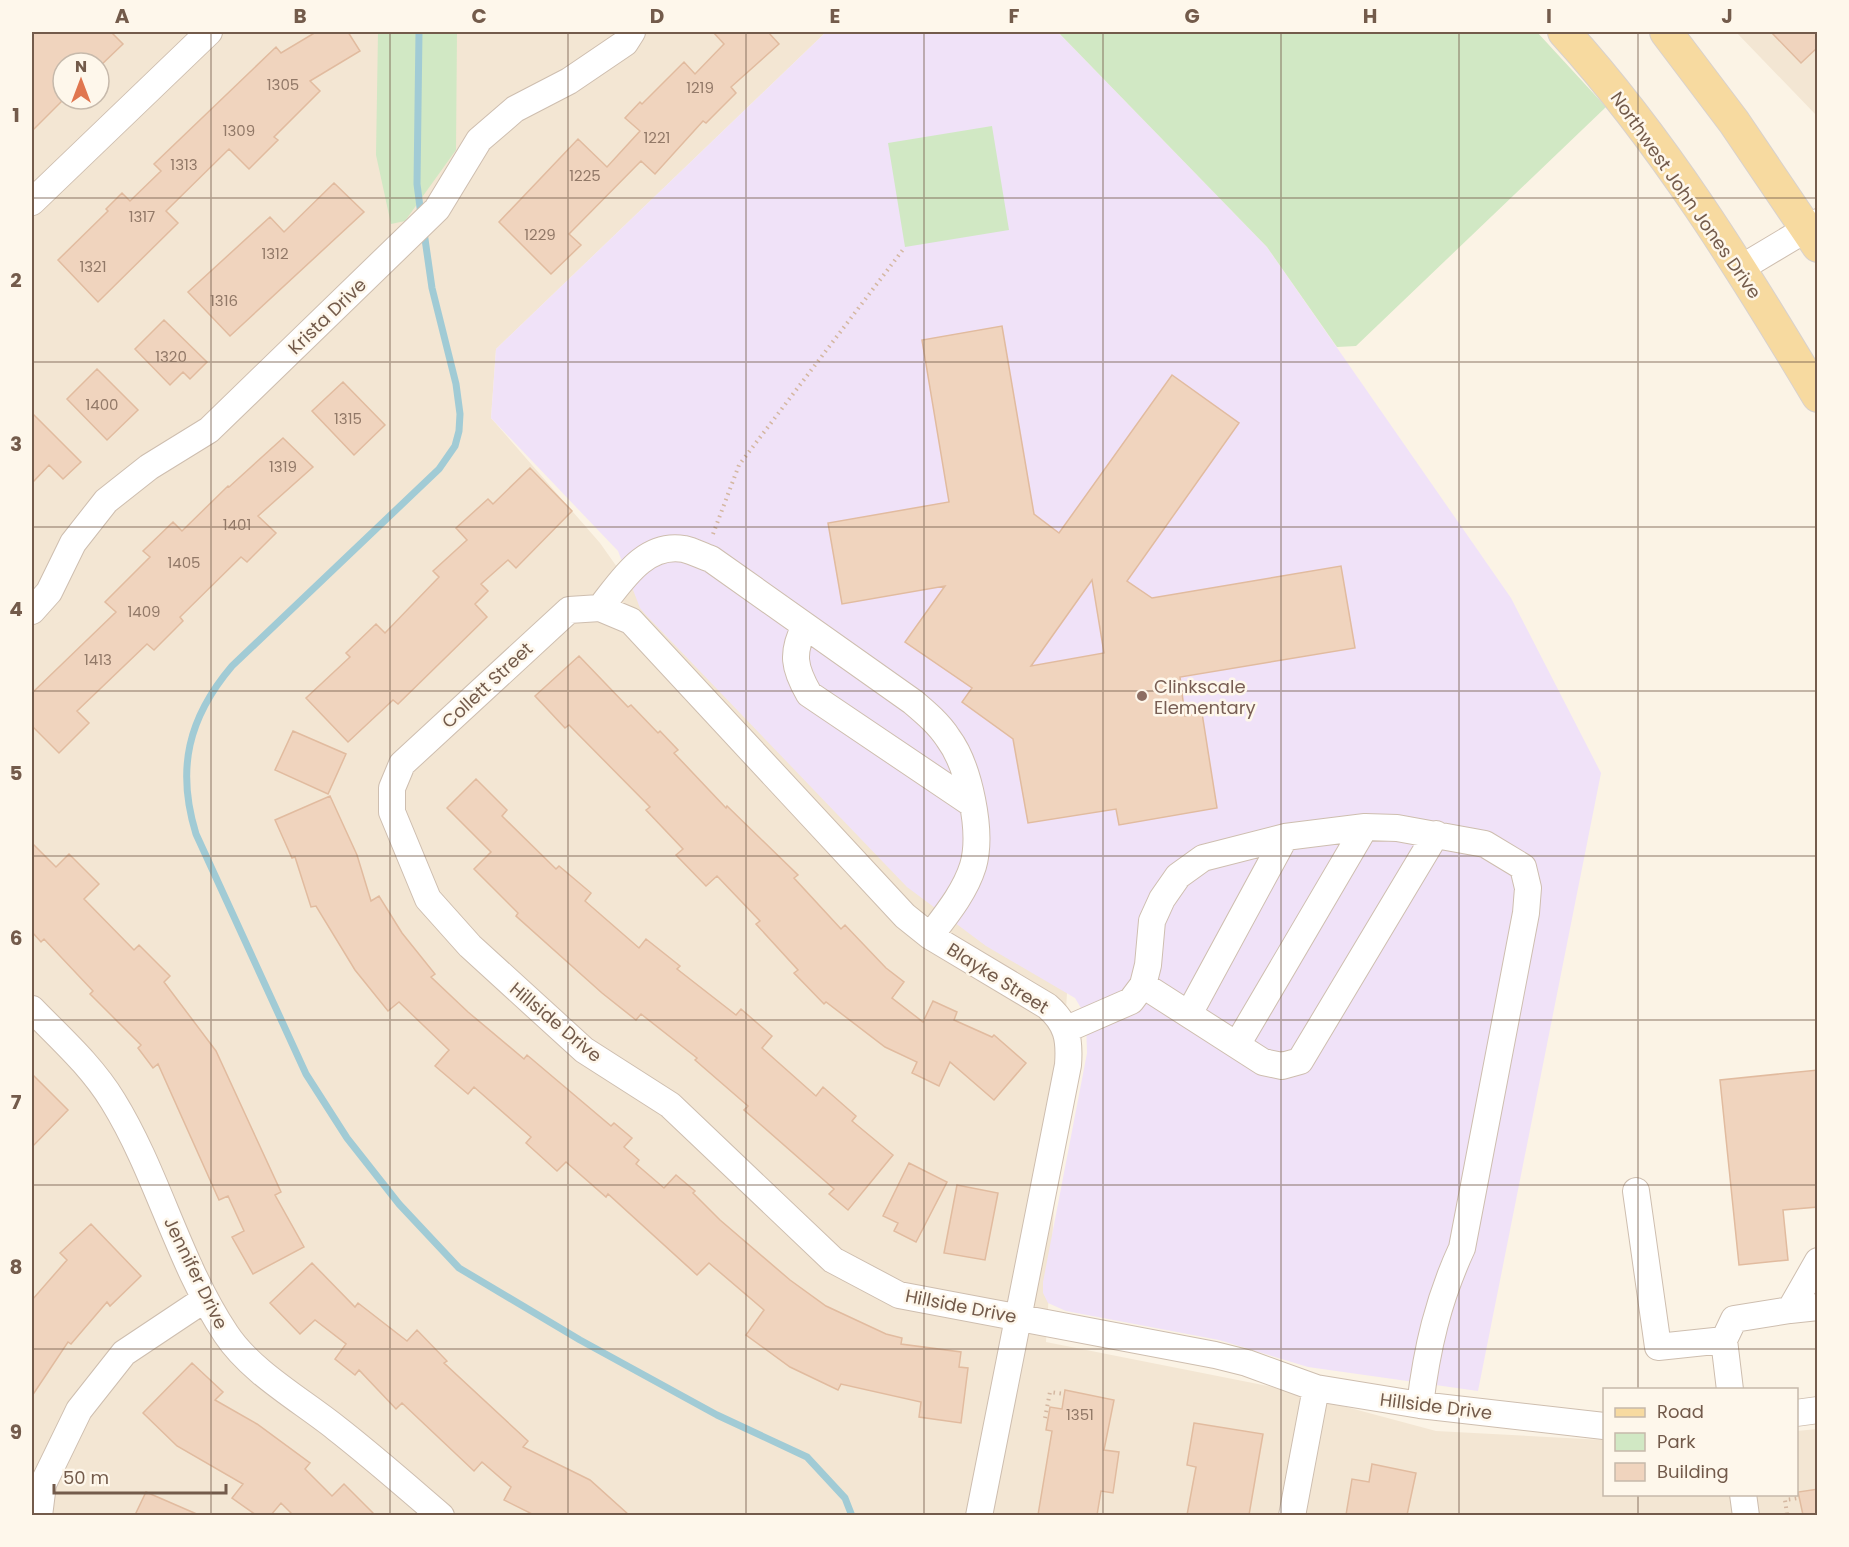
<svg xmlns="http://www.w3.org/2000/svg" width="1849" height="1547" font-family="Poppins,sans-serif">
	<rect width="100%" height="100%" fill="#fbf3e5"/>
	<path fill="#f3e6d3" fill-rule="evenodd" d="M32,32h794l-330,317 -5,69 109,125 65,92 402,358 -21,349 222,44 168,45 168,9v54h192l1,-63 20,-2v86h-1785zM63,63h36v36h-36z
		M1736,32h81v84z"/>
	<path fill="#f0e2f8" d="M826,32h232l209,215 244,351 90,175 -123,618 -170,-24 -89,-27 -153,-29 -18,-8 -5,-10v-11l44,-229 -1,-30 -5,-15 -6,-10 -89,-52 -79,-59 -262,-273 -5,-6 -22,-57 -127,-133 5,-69z"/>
	<path fill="#d1e8c4" d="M378,32h79l-1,118 -51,71 -14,3 -15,-69z
		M1058,32h479l69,75 -250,239 -19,1 -70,-100z
		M992,126l17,104 -104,17 -17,-104z"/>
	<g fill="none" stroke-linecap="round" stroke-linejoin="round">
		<path stroke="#a1cbd5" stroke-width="7" d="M419,32l-2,152 4,31
			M424,232l8,56 24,96 4,30 -1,17 -4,15 -16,23 -207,197c-44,52 -56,103 -36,168l110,240 41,64 52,66 60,64 121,72 137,75 90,42 38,41 7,18"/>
	</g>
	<path fill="#f0d4be" stroke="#e1bb9f" stroke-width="1.5" fill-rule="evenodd" d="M32,32h79l12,12 -24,23v-4h-36v37l-31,31z
		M316,32h32l12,19 -50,30 10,10 -46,46 4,3 -29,29 -20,-20 -63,62 12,12 -80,79 -40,-42 50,-49 -2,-2 16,-16 8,8 31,-30 -7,-7 122,-117 5,6z
		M713,32h55l11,12 -48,43 5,6 -30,30 -3,-2 -48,53 -14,-13 -72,73 12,11 -30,29 -52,-52 79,-83 29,28 33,-36 -15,-13 15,-16 2,2 42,-42 11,12 29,-30z
		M1771,32h47v15l-17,16z
		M334,183l30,29 -134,124 -42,-44 82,-75 14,15z
		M164,320l43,42 -17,17 -7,-7 -13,13 -35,-36z
		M1002,326l32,188 25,19 113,-158 67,48 -112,158 25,17 189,-32 14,82 -175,29 5,39 17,-3 15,95 -98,17 -3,-16 -88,14 -15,-84 -51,-37 10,-14 -67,-46 40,-56 -103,18 -14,-81 121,-21 -27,-162zM1092,580l12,73 -73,13z
		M97,369l41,41 -31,30 -40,-41z
		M343,382l42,43 -31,30 -42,-44z
		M32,413l49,49 -18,17 -14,-14 -17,18z
		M283,438l30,29 -55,49 18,17 -29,29 -6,-5 -61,60 3,4 -29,29 -7,-6 -70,67 12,12 -30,30 -27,-27v-33l84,-81 -11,-10 45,-45 -7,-6 30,-29 9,9 46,-45 1,1z
		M530,468l42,43 -56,57 -8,-8 -27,24 7,7 -13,13 12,13 -89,87 -5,-4 -45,42 -42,-44 44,-41 -4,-4 30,-29 9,9 54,-56 -6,-6 34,-31 -11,-12 32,-29 5,5z
		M579,656l49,51 3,-2 27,28 2,-2 18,19 -4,3 52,55 1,-2 71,69 -4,3 47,51 4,-4 41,43 18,14 -12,16 31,24 10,-21 24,11 -3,8 38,17 2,-2 32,28 -32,37 -44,-38 -11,24 -27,-13 5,-11 -32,-15 -59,-45 -2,2 -30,-31 4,-3 -42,-46 4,-3 -43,-45 -11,10 -30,-31 7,-6 -37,-39 4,-3 -81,-82 -4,3 -30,-32z
		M293,731l53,23 -18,40 -53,-24z
		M476,779l31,31 -5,6 54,53 3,-3 32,27 -6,8 54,47 7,-9 34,27 -3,3 59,46 5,-6 31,27 -10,12 54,48 7,-9 33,29 -4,5 41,34 -45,55 -19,-16 5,-5 -90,-79 4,-4 -53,-46 2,-2 -56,-44 -5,6 -34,-27 -86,-77 2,-3 -44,-44 17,-17 -44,-44z
		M330,796l27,59 14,46 8,-5 23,37 33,41 -4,3 37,35 56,47 3,-4 84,71 3,-3 18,15 -8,9 15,13 -3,4 28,24 12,-13 19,16 -2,2 27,27 70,60 36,26 60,28 16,4 -1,6 60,8 -2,15 9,1 -7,55 -42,-6 2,-15 -80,-18 -3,6 -48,-23 -44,-32 18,-25 -55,-47 -12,12 -89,-81 -2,3 -40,-35 -9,9 -31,-28 5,-6 -57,-50 -6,7 -33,-28 14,-16 -50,-48 -11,9 -33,-41 -39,-64 -5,1 -16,-50 -3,1 -17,-38z
		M32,843l24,24 13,-13 30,30 -15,15 50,51 5,-5 31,31 -6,6 52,69 65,141 -6,3 29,52 -51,27 -21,-37 12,-6 -16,-35 -9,4 -61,-136 -5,4 -15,-20 3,-3 -51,-51 3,-3 -49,-52 -3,3 -9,-10z
		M1818,1070v137l-35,3 5,50 -49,5 -19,-185z
		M32,1074l36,36 -36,37z
		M909,1163l38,19 -31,60 -22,-11 4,-8 -15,-7z
		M957,1185l41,8 -13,67 -41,-7z
		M91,1224l50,52 -31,30 -3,-4 -36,42 -3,-2 -36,54v-96l35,-40 -7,-7z
		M312,1263l43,44 3,-4 49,38 10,-11 30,31 -3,2 84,78 -5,6 67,33 39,35h-95l-30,-15 7,-13 -29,-25 -8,9 -72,-68 -6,6 -37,-39 -4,5 -20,-16 11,-15 -31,-24 -15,14 -30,-31z
		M192,1363l31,29 -8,8 42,24 53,39 -5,6 27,27 12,-12 31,31h-82l-12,-12 -10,12h-15l-24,-17 11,-14 -66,-38 -34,-33z
		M1065,1390l49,10 -10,50 15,2 -6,41 -12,-2 -4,24h-59l14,-84 -6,-1 4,-23 12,2z
		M1194,1423l69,11 -14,81h-62l9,-48 -9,-2z
		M1372,1464l44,9 -9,42h-61l6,-36 17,3z
		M1818,1489v26h-15l-5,-23z
		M146,1492l53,23h-64z"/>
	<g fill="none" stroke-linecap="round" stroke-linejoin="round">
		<g stroke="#cebeaf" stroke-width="28">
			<path id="minor" d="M32,202l177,-170
				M1741,268l77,-46
				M600,608c21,-26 44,-66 84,-59 9,2 18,7 27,10l202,143c13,11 26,22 35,36 21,28 35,94 25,128 -8,26 -27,49 -43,70
				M32,611l17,-19 24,-49 33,-42 43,-34 60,-37 228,-221 42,-69 36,-31 54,-28 56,-38 7,-11
				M805,626c-14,27 -11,42 4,68l163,110
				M1143,985l120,77 19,4 18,-5 136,-227
				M32,1009c28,29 59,56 81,92 45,73 65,161 113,233 25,38 75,66 110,94 36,28 70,58 105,88
				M1189,1014l96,-177
				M1067,1029l64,-28 12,-16 5,-20 4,-44 10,-22 16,-23 25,-18 82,-21 80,-10 32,1 88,16 38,23 5,21 -2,25 -64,335c-24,52 -35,100 -42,157
				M1237,1045l128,-218
				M1636,1191l22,156 66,-7
				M1790,1310l28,-3
				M1730,1390l-6,-50 10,-21 56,-9 28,-49
				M1796,1413l22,-3
				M1743,1494l3,22
				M39,1516l4,-32 36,-74 45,-57 81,-54
				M979,1516l89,-451c2,-26 -1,-42 -21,-59l-117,-70 -25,-20 -274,-295 -31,-13 -31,2 -167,154 -10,24v24l36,87 42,47 114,104 86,55 163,155 66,35 316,60 32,8 69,25 104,17 184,21
				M1292,1516l24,-128"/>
		</g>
		<g stroke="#d8d1cd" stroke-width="34">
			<path id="major" d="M1564,32c99,109 178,237 254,364
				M1666,32l68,90 84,124"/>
		</g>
		<path stroke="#d4b7a1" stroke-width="4" stroke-dasharray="1.5 4.5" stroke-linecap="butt" d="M713,534l26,-69 166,-218
			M1045,1418l5,-26 14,2
			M1787,1514l-2,-14 14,-2"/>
		<use href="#minor" stroke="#fff" stroke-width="26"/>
		<use href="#major" stroke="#f7daa0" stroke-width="32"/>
	</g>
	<path fill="none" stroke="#735b4b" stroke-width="1.5" stroke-opacity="0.55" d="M211,32v1484M390,32v1484M568,32v1484M746,32v1484M924,32v1484M1103,32v1484M1281,32v1484M1459,32v1484M1638,32v1358M32,198h1786M32,362h1786M32,527h1786M32,691h1786M32,856h1786M32,1020h1786M32,1185h1786M32,1349h1786M1638,1494v22"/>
	<circle fill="#8d6e63" stroke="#fef7eb" stroke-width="2" cx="1142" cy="696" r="6"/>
	<g text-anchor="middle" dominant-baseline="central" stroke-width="5" stroke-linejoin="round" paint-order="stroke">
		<g font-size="15" fill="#927968">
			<text x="283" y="84">1305</text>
			<text x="700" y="87">1219</text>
			<text x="239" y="130">1309</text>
			<text x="657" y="137">1221</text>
			<text x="184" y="164">1313</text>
			<text x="585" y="175">1225</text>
			<text x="142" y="216">1317</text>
			<text x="540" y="234">1229</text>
			<text x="275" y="253">1312</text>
			<text x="93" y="266">1321</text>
			<text x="224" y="300">1316</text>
			<text x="171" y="356">1320</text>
			<text x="102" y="404">1400</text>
			<text x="348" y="418">1315</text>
			<text x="283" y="466">1319</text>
			<text x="237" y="524">1401</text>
			<text x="184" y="562">1405</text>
			<text x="144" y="611">1409</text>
			<text x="98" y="659">1413</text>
			<text x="1080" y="1414">1351</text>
		</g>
		<g font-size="18" fill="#735b4b" stroke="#fef7eb">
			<text transform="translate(1686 195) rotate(55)">Northwest John Jones Drive</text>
			<text transform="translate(327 316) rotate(-44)">Krista Drive</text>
			<text transform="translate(487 685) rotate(-43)">Collett Street</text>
			<text transform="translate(998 978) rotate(32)">Blayke Street</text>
			<text transform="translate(556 1022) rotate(40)">Hillside Drive</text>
			<text transform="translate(196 1273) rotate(64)">Jennifer Drive</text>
			<text transform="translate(961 1306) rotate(11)">Hillside Drive</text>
			<text transform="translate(1436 1406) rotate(7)">Hillside Drive</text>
		</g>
		<g font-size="18" fill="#785e54" stroke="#fef7eb" text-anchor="start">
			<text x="1154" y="686">Clinkscale<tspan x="1154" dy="21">Elementary</tspan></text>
		</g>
	</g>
	<rect width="1849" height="1547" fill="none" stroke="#fef7eb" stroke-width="66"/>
	<rect x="1603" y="1388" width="195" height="108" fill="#fef7eb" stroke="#c6b9ab" stroke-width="1.5"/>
	<rect x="1615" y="1408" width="30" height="9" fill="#f7daa0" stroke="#c6b9ab" stroke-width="1.5"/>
	<text x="1657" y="1418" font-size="18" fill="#735b4b">Road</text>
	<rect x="1615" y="1433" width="30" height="18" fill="#d1e8c4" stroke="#c6b9ab" stroke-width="1.5"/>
	<text x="1657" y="1448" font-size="18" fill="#735b4b">Park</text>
	<rect x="1615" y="1463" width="30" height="18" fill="#f0d4be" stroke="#c6b9ab" stroke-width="1.5"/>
	<text x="1657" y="1478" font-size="18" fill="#735b4b">Building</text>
	<g transform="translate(81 81)"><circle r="28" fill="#fef7eb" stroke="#c6b9ab" stroke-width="1.5"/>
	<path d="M0-4.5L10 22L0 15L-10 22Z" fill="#e0764f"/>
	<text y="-9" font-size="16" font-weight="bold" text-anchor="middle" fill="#735b4b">N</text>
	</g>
	<path d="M54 1484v9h172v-9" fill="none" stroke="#735b4b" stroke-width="3"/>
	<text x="63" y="1484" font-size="18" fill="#735b4b" stroke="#fef7eb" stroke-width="4.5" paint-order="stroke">50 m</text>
	<rect x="33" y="33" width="1783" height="1481" fill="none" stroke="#735b4b" stroke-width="2"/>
	<g font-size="20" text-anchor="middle" font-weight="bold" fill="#735b4b">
		<text x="122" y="23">A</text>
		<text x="300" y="23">B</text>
		<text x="479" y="23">C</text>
		<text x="657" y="23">D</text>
		<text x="835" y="23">E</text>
		<text x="1014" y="23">F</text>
		<text x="1192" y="23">G</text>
		<text x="1370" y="23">H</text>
		<text x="1549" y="23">I</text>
		<text x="1727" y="23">J</text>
		<text x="16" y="122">1</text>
		<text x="16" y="287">2</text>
		<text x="16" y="451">3</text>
		<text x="16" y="616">4</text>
		<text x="16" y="780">5</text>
		<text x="16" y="945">6</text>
		<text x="16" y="1109">7</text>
		<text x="16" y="1274">8</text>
		<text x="16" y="1439">9</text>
	</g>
</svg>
